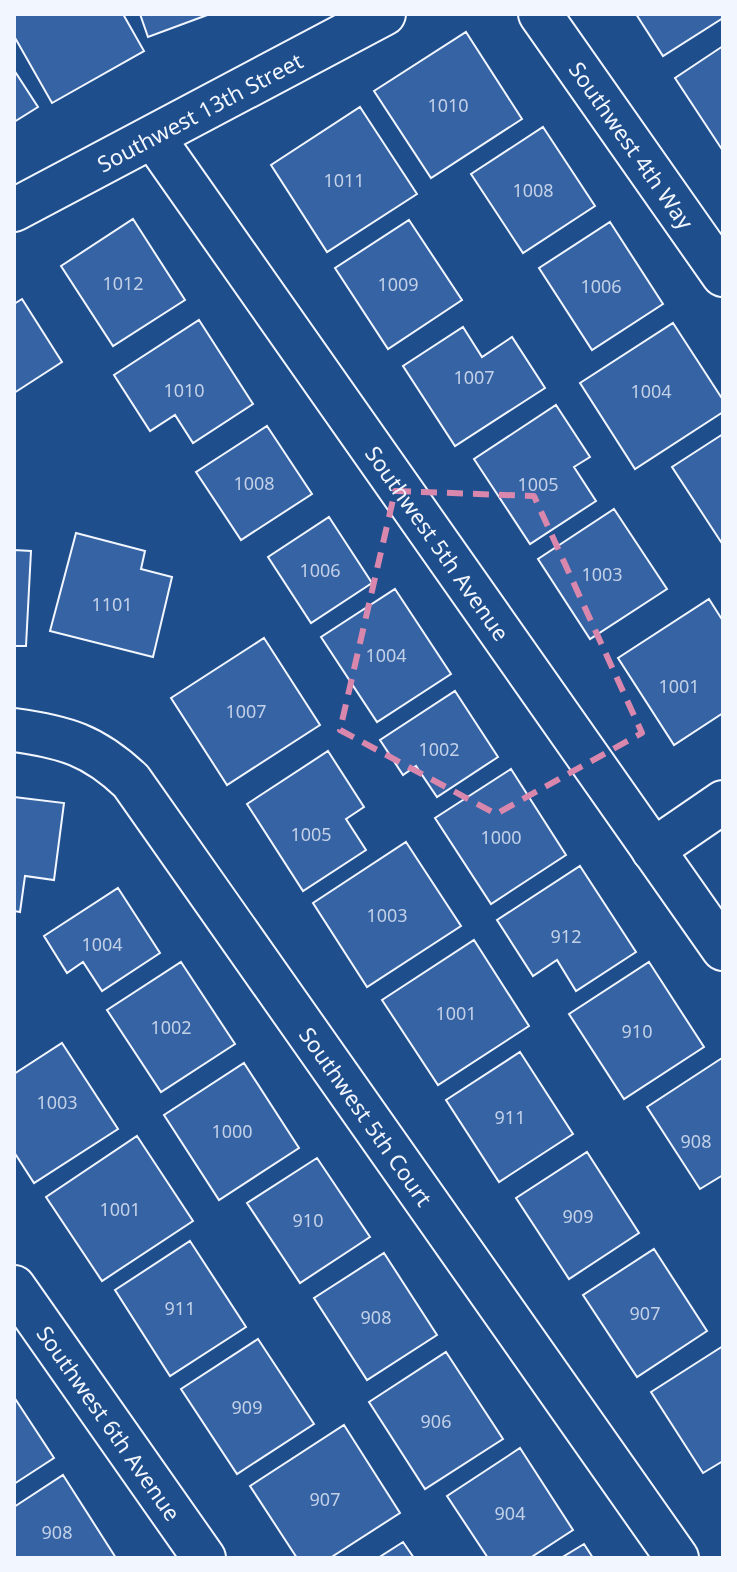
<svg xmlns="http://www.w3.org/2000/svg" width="737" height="1572" font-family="'Noto Sans',sans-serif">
	<rect width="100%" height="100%" fill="#1f4e8c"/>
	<path fill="#3563a3" stroke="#f2f6ff" stroke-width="2" d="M14,14h109l21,37 -92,52 -38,-67z
		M140,14h70l-62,23z
		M636,14h87v4l-60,38z
		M466,32l56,87 -91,59 -57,-87z
		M723,46v105l-48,-73z
		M14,70l24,37 -24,15z
		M360,107l57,87 -90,58 -56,-87z
		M543,127l52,79 -72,47 -52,-79z
		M133,219l52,81 -72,46 -52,-80z
		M409,220l53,80 -74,49 -53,-81z
		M610,222l53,82 -71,46 -53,-82z
		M22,299l40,63 -48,31v-89z
		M199,320l54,84 -60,39 -18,-28 -25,16 -36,-56z
		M673,323l50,77v12l-88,57 -55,-86z
		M463,327l19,30 30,-20 33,51 -90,58 -52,-80z
		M556,405l34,52 -16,10 22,34 -66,43 -56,-85z
		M267,426l45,68 -71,46 -45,-68z
		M723,434v111l-51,-78z
		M614,509l53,80 -77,50 -52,-80z
		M329,517l43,66 -61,40 -43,-66z
		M76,533l69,18 -4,18 31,8 -19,80 -103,-26z
		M14,550l17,1 -5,95h-12z
		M395,589l56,85 -74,48 -56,-85z
		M709,599l14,22v92l-49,32 -56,-87z
		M264,638l56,87 -93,60 -56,-87z
		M455,691l43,66 -61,40 -21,-31 -13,9 -23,-35z
		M328,751l36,56 -18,12 20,31 -63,41 -56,-87z
		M511,769l55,86 -75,49 -56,-86z
		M14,797l50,6 -10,77 -29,-4 -5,36 -6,-1z
		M406,842l55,84 -94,61 -54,-84z
		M580,866l56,86 -60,39 -19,-31 -24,16 -36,-56z
		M118,888l42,65 -58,38 -19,-29 -16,11 -23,-37z
		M474,940l55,86 -91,59 -56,-85z
		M181,962l54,82 -74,48 -54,-82z
		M649,962l55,85 -80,52 -55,-85z
		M62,1043l56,86 -84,54 -20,-31v-78z
		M520,1052l53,82 -74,48 -53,-82z
		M722,1058l1,117 -23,14 -53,-82z
		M244,1063l55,85 -80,52 -55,-85z
		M137,1136l56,85 -91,60 -56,-84z
		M587,1152l52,81 -70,46 -53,-81z
		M317,1158l53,79 -70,46 -53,-80z
		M190,1241l56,86 -76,49 -55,-86z
		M654,1249l53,82 -70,46 -54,-82z
		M384,1253l53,82 -70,45 -53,-82z
		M258,1339l56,85 -77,50 -56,-85z
		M723,1346v115l-20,12 -52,-81z
		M446,1352l57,87 -78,50 -56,-87z
		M14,1397l40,61 -40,26z
		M344,1425l56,88 -70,45h-33l-47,-72z
		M520,1448l53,82 -43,28h-42l-41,-62z
		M63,1475l53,83h-102v-51z
		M403,1542l11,16h-36z
		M584,1544l9,14h-32z"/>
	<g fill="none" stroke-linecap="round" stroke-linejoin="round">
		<g stroke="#f2f6ff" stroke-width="46">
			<g id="minor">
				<path id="s1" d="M540,14l183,261"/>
				<path id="s2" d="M153,137l570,812"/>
				<path id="s3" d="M14,210l370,-196"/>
				<path id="s4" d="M14,730c51,7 79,15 117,51l546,777"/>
				<path d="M653,850l70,-48"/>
				<path id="s5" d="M14,1287l190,271"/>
			</g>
		</g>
		<use href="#minor" stroke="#1f4e8c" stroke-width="42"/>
	</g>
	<path fill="none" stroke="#da87ad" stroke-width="6" stroke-dasharray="16 10" stroke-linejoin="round" d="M395,491l139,5 108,237 -146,81 -156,-84z"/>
	<g text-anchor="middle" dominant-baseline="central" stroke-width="6" stroke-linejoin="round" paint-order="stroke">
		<g font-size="18" fill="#c3d1e8">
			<text x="448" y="105">1010</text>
			<text x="344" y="180">1011</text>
			<text x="533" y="190">1008</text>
			<text x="123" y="283">1012</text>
			<text x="398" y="284">1009</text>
			<text x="601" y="286">1006</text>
			<text x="474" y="377">1007</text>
			<text x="184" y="390">1010</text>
			<text x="651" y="391">1004</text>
			<text x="254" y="483">1008</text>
			<text x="538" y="484">1005</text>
			<text x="320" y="570">1006</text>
			<text x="602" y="574">1003</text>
			<text x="112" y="604">1101</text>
			<text x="386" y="655">1004</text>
			<text x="679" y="686">1001</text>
			<text x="246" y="711">1007</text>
			<text x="439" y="749">1002</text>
			<text x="311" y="834">1005</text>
			<text x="501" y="837">1000</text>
			<text x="387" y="915">1003</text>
			<text x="566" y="936">912</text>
			<text x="102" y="944">1004</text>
			<text x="456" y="1013">1001</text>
			<text x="171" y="1027">1002</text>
			<text x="637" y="1031">910</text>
			<text x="57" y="1102">1003</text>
			<text x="510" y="1117">911</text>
			<text x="232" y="1131">1000</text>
			<text x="696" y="1141">908</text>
			<text x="120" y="1209">1001</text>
			<text x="578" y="1216">909</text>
			<text x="308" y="1220">910</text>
			<text x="180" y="1308">911</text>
			<text x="645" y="1313">907</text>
			<text x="376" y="1317">908</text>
			<text x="247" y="1407">909</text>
			<text x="436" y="1421">906</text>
			<text x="325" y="1499">907</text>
			<text x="510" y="1513">904</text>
			<text x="57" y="1532">908</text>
		</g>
		<g font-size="22" fill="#f2f6ff" stroke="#1f4e8c">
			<text stroke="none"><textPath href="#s3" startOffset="210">Southwest 13th Street</textPath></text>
			<text stroke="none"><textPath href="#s1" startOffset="160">Southwest 4th Way</textPath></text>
			<text stroke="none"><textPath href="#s2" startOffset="496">Southwest 5th Avenue</textPath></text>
			<text stroke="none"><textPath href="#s4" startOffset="540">Southwest 5th Court</textPath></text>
			<text stroke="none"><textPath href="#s5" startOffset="166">Southwest 6th Avenue</textPath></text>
		</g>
	</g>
	<rect width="737" height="1572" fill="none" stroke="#f2f6ff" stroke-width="32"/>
</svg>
